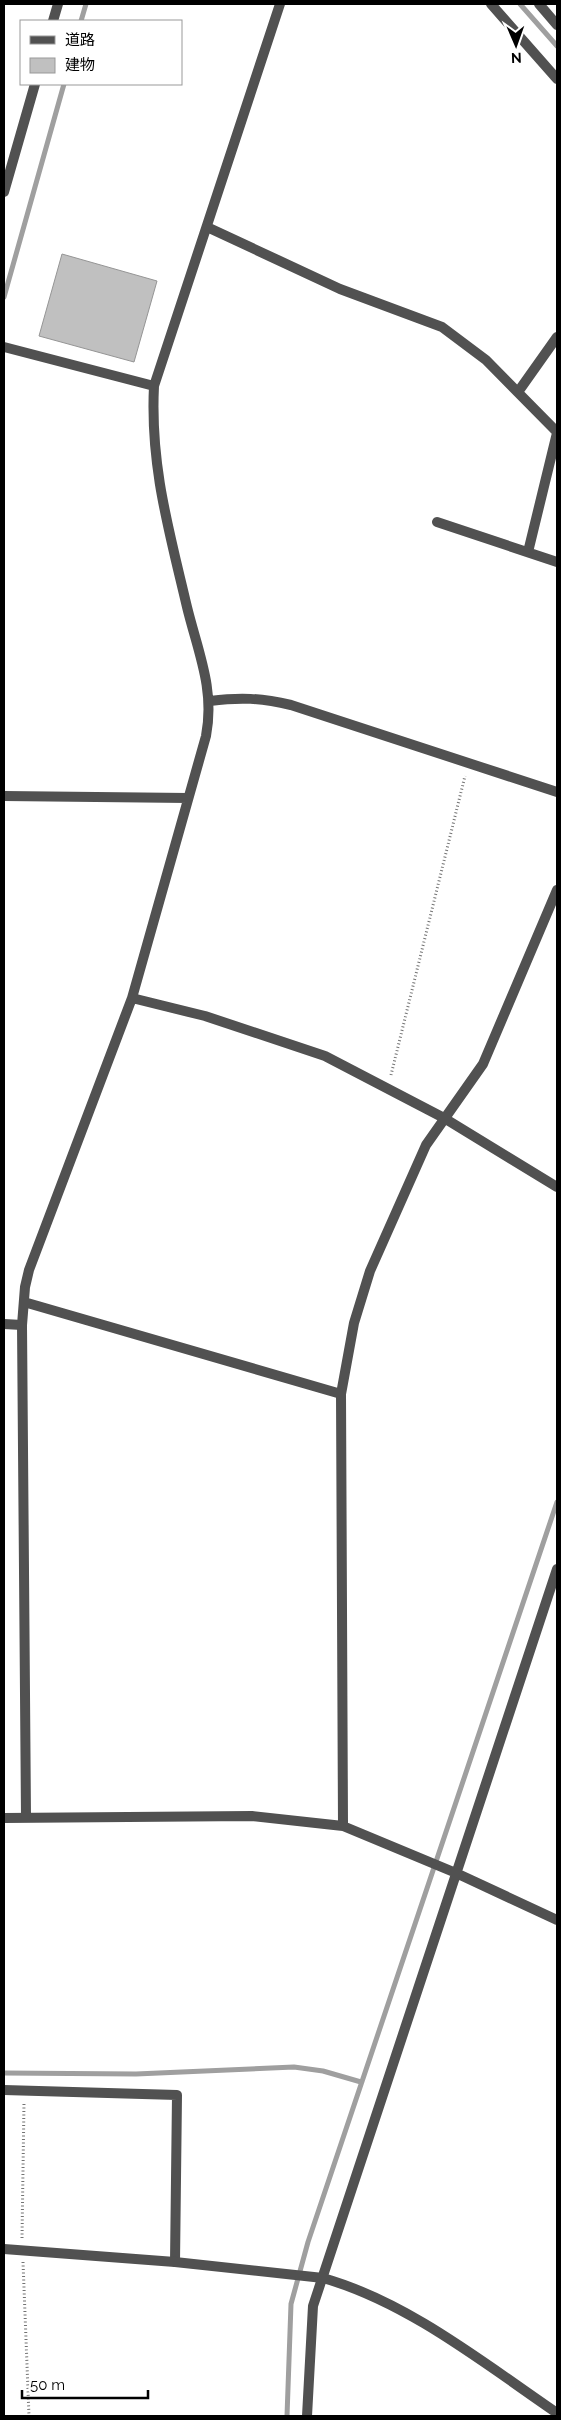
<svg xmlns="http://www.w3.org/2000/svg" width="561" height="2420" font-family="Raleway,'Noto Sans JP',sans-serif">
	<rect width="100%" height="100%" fill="#fff"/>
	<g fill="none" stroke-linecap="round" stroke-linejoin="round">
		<path stroke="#9f9f9f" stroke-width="5" d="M520,4l37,42
			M81,21l5,-17
			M4,297l60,-213
			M4,2073l132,1 158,-7 29,4 38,11
			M287,2416l4,-112 17,-62 249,-740"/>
	</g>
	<path fill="#c0c0c0" stroke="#959595" d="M62,254l95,27 -23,81 -95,-26z"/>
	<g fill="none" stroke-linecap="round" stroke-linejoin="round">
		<path stroke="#737373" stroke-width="3" stroke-dasharray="1 2.5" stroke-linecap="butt" d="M391,1075l74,-299
			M22,2238l2,-136
			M23,2262l6,154"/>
		<path stroke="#515151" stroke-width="10" d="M491,4l66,75
			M539,4l18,21
			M207,227l133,62 102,38 44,33 71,72
			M4,347l150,39
			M518,392l39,-55
			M437,522l120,40
			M528,552l29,-119
			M210,701c31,-4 50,-3 81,4l266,87
			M4,796l184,2
			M132,998l73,18 120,40 119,62 113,69
			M24,1302l317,92
			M4,1324l18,1
			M26,1817l-4,-492 3,-38 4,-17 103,-272 74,-262c9,-47 -8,-84 -19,-129 -18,-77 -37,-141 -33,-221l126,-382
			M4,1818l248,-2 91,10 113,47 101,47
			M343,1826l-2,-432 13,-71 16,-52 56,-126 57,-81 74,-174
			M4,2090l173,5 -2,167
			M307,2416l6,-110 244,-737"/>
		<path stroke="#515151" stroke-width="10" d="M53,21l5,-17
			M4,192l31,-108
			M4,2249l171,13 148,16c85,24 162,86 234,135"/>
	</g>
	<rect width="561" height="2420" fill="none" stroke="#000000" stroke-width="10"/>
	<rect x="20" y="20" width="162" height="65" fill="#ffffff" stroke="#999999"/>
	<rect x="30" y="36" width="25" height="8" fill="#515151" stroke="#999999"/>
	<text x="65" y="45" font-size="15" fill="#000000">道路</text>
	<rect x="30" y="58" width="25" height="15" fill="#c0c0c0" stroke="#999999"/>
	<text x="65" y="70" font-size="15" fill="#000000">建物</text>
	<g transform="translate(516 45) rotate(178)" stroke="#ffffff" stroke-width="4" paint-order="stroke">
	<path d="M0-4L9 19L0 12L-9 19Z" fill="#000000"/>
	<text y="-8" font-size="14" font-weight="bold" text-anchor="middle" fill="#000000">N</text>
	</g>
	<path d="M22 2390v8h126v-8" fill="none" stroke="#000000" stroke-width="2.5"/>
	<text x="30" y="2390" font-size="15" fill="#000000" stroke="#ffffff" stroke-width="4" paint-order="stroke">50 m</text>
</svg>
